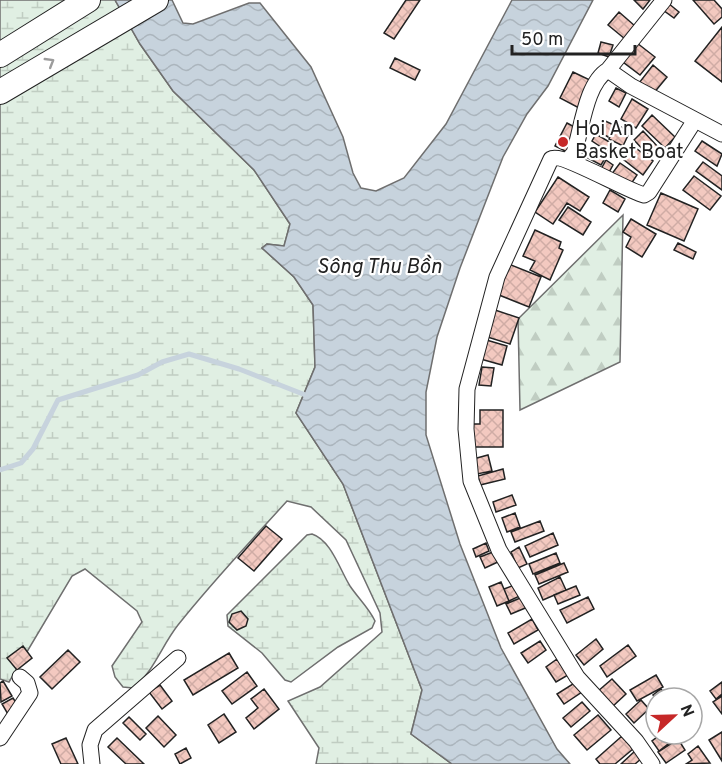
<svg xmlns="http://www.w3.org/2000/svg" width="722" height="764" font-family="Overpass,sans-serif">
	<defs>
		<pattern id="forest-firs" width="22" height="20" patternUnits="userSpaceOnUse" patternTransform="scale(1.5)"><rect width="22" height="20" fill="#e0efe3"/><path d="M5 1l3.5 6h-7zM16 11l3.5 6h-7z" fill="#c0cdc2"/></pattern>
		<pattern id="wetland-marsh" width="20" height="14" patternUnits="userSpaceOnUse" patternTransform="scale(1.5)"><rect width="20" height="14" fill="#e0efe3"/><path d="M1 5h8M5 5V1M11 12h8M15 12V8" fill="none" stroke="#c0cdc2"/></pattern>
		<pattern id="water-waves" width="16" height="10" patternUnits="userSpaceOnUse" patternTransform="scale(1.5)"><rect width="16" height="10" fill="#c7d3dd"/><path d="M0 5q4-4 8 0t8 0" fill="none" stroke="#abb5bd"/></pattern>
		<pattern id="building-cross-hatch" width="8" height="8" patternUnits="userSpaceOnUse" patternTransform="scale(1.5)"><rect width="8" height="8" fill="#f3c9c0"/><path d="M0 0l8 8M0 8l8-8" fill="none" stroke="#d0aca5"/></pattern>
	</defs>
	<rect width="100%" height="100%" fill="#fff"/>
	<path fill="url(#forest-firs)" stroke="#6f6f6f" stroke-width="1.5" d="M623,215l-3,147 -100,48 -2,-91z"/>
	<path fill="url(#wetland-marsh)" stroke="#6f6f6f" stroke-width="1.5" d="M0,0h115l25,44 33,47 81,79 36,54 -6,22 -17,-2 -5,4 32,29 19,28 2,62 -19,46 47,71 79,206 -11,44 41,30h-136l3,-16 -31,-47 32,-14 62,-55 -2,-19 -34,-73 -35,-33 -24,-6c-37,41 -75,81 -109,124 -16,20 -25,48 -45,63l-10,-1 -8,-10 -3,-11 30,-44 -5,-11 -52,-42 -13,7 -63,106 -9,-3z
		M312,534c19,6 28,36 38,52 8,12 19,22 25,35l-3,7 -34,19 -47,35 -6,-2 -23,-27 -34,-27 -1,-11 80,-80z"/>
	<path fill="url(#water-waves)" stroke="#6f6f6f" stroke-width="1.5" d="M115,0h57l11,23 10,1 56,-21h11l51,64 32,70 10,36 8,15 15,3 28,-13 42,-54 66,-124h81l-45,86 -21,28 -24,43 -43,111 -23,69 -11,55v43l34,109 41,104 56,101 13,15h-118l-41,-30 11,-44 -79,-206 -47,-71 19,-46 -2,-62 -19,-28 -32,-29 5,-4 17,2 6,-22 -36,-54 -81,-79 -33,-47z"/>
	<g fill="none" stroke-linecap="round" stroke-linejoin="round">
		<path stroke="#c7d3dd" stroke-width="5" d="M0,470l21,-7 12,-14 25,-49 80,-25 24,-13 27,-8 50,15 69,27"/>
	</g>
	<path fill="url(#building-cross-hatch)" stroke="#222" stroke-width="1.5" d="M406,0h14l-26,39 -10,-6z
		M634,0h16l-7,9z
		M693,0h21l8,9v8l-8,7z
		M668,3l11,9 -5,6 -11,-8z
		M619,12l16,14 -10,13 -17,-14z
		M722,27v55l-27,-21z
		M601,42l12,3 -4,12 -11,-4z
		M637,43l18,14 -15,18 -17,-13z
		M395,58l25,12 -5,10 -25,-12z
		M653,65l14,12 -14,17 -14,-11z
		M573,72l19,9 -13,27 -19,-10z
		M616,88l10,5 -7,14 -10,-6z
		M632,99l16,10 -12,19 -15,-9z
		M652,115l23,22 -10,11 -23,-22z
		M603,120l11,5 -6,12 -10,-6z
		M567,123l13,7 -11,23 -14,-7z
		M617,125l13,6 -7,15 -14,-7z
		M643,131l15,16 -9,9 -15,-16z
		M596,134l15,9 -4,8 -15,-10z
		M702,141l20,13 -5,12 -22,-15z
		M633,146l20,15 -10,14 -20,-16z
		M592,147l15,8 -6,10 -15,-8z
		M606,160l7,5 -6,11 -7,-5z
		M703,162l19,14v14l-26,-19z
		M620,163l17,12 -8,12 -18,-12z
		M694,176l27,20 -11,14 -27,-20z
		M558,177l31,20 -9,14 -13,-8 -14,21 -18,-12z
		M610,190l15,9 -7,13 -15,-9z
		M661,193l37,16 -14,32 -37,-16z
		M568,207l23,15 -8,13 -24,-15z
		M631,219l25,15 -14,23 -16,-10 5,-10 -8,-5z
		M535,230l26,12 -2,6 4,2 -13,30 -20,-10 5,-9 -12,-5z
		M678,243l18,9 -3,7 -19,-9z
		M506,263l35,14 -12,30 -35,-14z
		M489,308l30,10 -9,26 -29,-9z
		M483,339l24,7 -5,19 -25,-7z
		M482,367l12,1 -3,18 -12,-1z
		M480,410h23v37h-31l1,-23h7z
		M488,455l4,16 -15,3 -4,-15z
		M503,469l2,10 -25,6 -2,-9z
		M512,495l4,10 -20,7 -3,-10z
		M515,513l5,14 -13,5 -5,-14z
		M540,521l4,10 -29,11 -4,-10z
		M266,526l16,13 -28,32 -16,-13z
		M553,533l5,12 -28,12 -5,-11z
		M486,543l3,8 -13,6 -3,-8z
		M519,547l8,17 -9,4 -7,-16z
		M498,550l4,10 -17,8 -5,-11z
		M556,553l4,10 -27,11 -4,-10z
		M564,563l4,9 -29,12 -4,-9z
		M560,577l6,13 -23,10 -5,-12z
		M501,582l8,19 -12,5 -8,-19z
		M517,584l5,11 -13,6 -5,-12z
		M576,586l4,9 -22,9 -4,-9z
		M525,596l5,10 -19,8 -5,-10z
		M588,597l6,12 -27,14 -7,-13z
		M241,611l7,8 -2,7 -9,4 -8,-8 3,-8z
		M532,619l6,11 -24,14 -6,-11z
		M596,639l7,10 -19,16 -8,-10z
		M540,641l6,9 -18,13 -7,-10z
		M628,645l8,11 -29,21 -7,-11z
		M23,646l9,12 -15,12 -10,-12z
		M68,650l12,12 -28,27 -12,-12z
		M229,653l9,15 -45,27 -9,-15z
		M557,659l11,16 -12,7 -10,-15z
		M247,672l10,14 -25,18 -10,-13z
		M656,675l7,12 -26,14 -7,-11z
		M612,679l14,15 -14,13 -15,-15z
		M3,681l9,15 -11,6 -1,-19z
		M576,682l6,10 -18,12 -7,-10z
		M722,682v12l-6,5 -6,-8z
		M160,685l12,16 -10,8 -13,-17z
		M264,689l15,20 -25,20 -8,-11 12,-10 -7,-9z
		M661,689l6,9 -11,2 -3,-5z
		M722,696v18l-9,-12z
		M13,698l7,11 -11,7 -7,-12z
		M641,700l8,9 -15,14 -8,-9z
		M582,702l8,9 -19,16 -8,-9z
		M224,714l12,18 -17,11 -11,-18z
		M598,715l13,15 -24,20 -13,-15z
		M158,716l18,19 -12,12 -18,-19z
		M129,717l17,17 -6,6 -17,-17z
		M722,732v29l-13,-21z
		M661,734h20l-22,17 -7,-10z
		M622,736l11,13 -18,15h-15l-4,-5z
		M66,738l12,26h-17l-9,-20z
		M117,738l27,26h-18l-18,-17z
		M678,739l7,11 -19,13 -8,-11z
		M698,746l12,17 -24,1 6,-4 -4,-6z
		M186,748l5,10 -11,6 -5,-10z
		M635,751l7,7 -7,6h-14z"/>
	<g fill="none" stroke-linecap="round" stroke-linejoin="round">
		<g stroke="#222" stroke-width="17">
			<path id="street" d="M608,70l23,16 91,48
				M568,160l6,-7c8,-25 12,-70 34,-83l56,-70
				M0,738l30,-45 -3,-10 -7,-6
				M92,764l-2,-19 5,-15 83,-72
				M652,764l-16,-23 -59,-64 -78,-127 -28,-69 -5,-52 1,-40 30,-112 54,-118c11,-7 74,31 93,36l5,-3 46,-72"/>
		</g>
		<g stroke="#222" stroke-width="26">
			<path id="primary" d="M0,55l88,-55
				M0,92l156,-92"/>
		</g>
		<use href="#street" stroke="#fff" stroke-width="15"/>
		<use href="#primary" stroke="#fff" stroke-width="24"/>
	</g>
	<defs><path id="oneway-chevron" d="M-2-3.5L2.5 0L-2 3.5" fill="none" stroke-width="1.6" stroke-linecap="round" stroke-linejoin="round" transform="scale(1.5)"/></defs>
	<use stroke="#9c9c9c" href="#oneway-chevron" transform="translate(50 62) rotate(-31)"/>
	<circle fill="#c62828" stroke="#fff" stroke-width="2" cx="563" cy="142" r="6"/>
	<g text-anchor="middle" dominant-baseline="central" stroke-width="4.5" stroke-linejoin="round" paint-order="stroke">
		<g font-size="20" fill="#222" stroke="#fff" text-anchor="start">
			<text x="575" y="130">Hoi An<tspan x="575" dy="23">Basket Boat</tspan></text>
		</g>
		<g font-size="21" font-style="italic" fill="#222" stroke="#fff">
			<text x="379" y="267">Sông Thu Bồn</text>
		</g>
	</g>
	<g transform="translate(674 716) rotate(68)"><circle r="28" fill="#ffffff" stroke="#a7a7a7" stroke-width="1.5"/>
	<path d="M0-4.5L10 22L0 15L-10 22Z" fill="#c62828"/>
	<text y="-9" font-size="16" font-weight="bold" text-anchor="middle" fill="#222222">N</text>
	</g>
	<path d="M512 45v9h123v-9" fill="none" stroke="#222222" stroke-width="3"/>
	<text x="521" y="45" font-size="18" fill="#222222" stroke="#ffffff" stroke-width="4.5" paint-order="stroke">50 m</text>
</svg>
